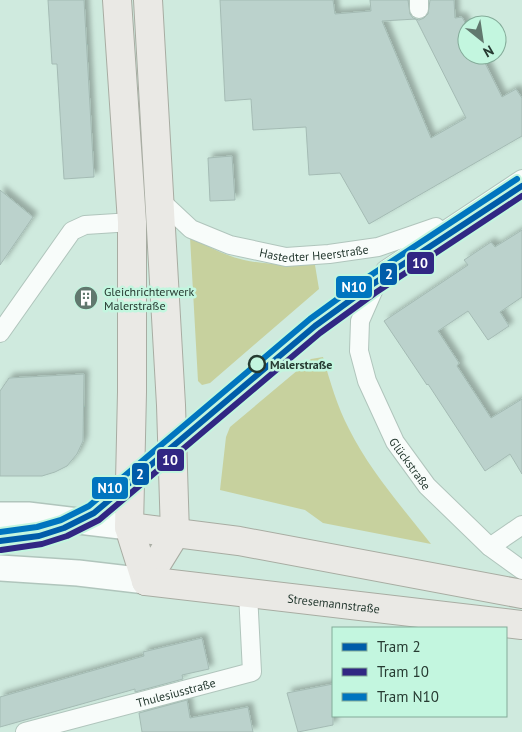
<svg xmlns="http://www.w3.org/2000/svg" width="522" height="732" font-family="'PT Sans',sans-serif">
	<defs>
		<filter id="shadow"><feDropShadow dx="4.5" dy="-4.5" stdDeviation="2.5" flood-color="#0004"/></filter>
	</defs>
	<rect width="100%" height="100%" fill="#cfeade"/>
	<path fill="#c7d19e" d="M190,237c17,9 36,19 54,23 23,5 48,5 71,5l4,24 -109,94 -8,2 -4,-4z
		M323,357c7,24 14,49 26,72 21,42 53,78 82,115l-108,-21 -18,-13 -85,-20 6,-53 4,-10 81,-68z"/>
	<path fill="#bbd2cc" stroke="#a4bbb4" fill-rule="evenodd" filter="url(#shadow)" d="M48,0h36l10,177 -30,2 -7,-115h-5z
		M220,0h113l2,14 36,-3 -1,-11h38l2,14 3,4 6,2 5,-2 4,-4 2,-14h24l1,18 7,-1 5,9v29h14l21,42 14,-8 6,9v38l-153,88 -29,-51 -31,2 -3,-48 -53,3 -2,-31 -26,2zM416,19l50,99 -35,20 -49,-117z
		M232,156l3,44 -25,1 -2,-43z
		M0,190l33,27 -33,48z
		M522,230v67l-22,15 9,14 -21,14 -20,-29 -30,20 21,32 -2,3 34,52 31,-19v75l-12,-20 -25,17 -57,-87 -1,1 -43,-64 84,-56 -4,-5 27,-18 4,5z
		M84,374l-1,67 -6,13 -10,12 -12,6 -13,4h-42v-85l9,-13z
		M202,638l7,31 -27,6 1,4 -48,13v-3l-135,38v-30l144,-41 -1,-4z
		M333,684v41l-35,7 -11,-39z
		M187,700l3,18 58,-11 5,25h-111l-3,-19z"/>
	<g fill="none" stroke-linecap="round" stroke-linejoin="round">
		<g stroke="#b0c5bc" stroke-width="20">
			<g id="street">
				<path d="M419,0v9"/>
				<path id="s1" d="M522,179l-137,91 -11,19 -14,32 -1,30 8,30 28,61 32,44 63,61 32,23"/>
				<path id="s2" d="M160,200l31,29 39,16 56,12 43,-3 49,-7 58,-20"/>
				<path d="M0,333l72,-102 13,-6 47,-3"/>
				<path d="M490,547l32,-22"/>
				<path id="s3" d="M25,732l227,-60 -4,-79"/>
			</g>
		</g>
		<g stroke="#b0c5bc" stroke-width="28">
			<path id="secondary" d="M0,515h28l101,12
				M0,568l78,5 68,8"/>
		</g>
		<g stroke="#a8aca2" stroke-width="30">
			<g id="primary">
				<path d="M117,0l15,222v170l-3,135 17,54"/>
				<path d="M129,527l110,14 283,53"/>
				<path d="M146,581l29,-47 -4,-129 -23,-405"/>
				<path id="s4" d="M146,581l376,44"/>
			</g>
		</g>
		<use href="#street" stroke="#f8fcfa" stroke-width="18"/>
		<use href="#secondary" stroke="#f8fcfa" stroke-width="25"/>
		<use href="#primary" stroke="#eae9e5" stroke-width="28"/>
		<g stroke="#c3f6df" stroke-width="10">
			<path id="tram-1" d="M0,541l39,-5 25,-8 30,-15 221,-187 55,-40 152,-100"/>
		</g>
		<g stroke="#c3f6df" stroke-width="10">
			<path id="tram-2" d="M1,550l41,-6 25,-8 32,-16 221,-187 55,-40 147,-97"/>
		</g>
		<g stroke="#c3f6df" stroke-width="10">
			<path id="tram-3" d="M0,532l37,-5 24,-7 28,-14 221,-187 55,-40 152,-100"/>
		</g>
		<use href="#tram-1" stroke="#005ca9" stroke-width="6"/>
		<use href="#tram-2" stroke="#312783" stroke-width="6"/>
		<use href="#tram-3" stroke="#0075bf" stroke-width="6"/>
	</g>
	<defs>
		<g id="building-disc" transform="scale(1.25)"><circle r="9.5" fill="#61786e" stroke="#c3f6df"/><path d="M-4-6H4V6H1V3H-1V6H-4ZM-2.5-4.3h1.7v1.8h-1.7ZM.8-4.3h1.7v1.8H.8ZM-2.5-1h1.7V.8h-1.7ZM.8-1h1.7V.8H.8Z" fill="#fff"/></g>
	</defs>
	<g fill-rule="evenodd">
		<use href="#building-disc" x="86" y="298"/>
	</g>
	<circle fill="#c3f6df" stroke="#263a31" stroke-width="2.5" cx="257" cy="364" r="8"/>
	<g text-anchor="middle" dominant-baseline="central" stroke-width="5" stroke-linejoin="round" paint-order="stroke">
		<g font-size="12" fill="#263a31" stroke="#c3f6df">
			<text stroke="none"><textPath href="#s2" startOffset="170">Hastedter Heerstraße</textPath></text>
			<text stroke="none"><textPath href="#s1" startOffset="376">Glückstraße</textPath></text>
			<text stroke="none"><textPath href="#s4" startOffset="189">Stresemannstraße</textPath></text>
			<text stroke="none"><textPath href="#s3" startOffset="156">Thulesiusstraße</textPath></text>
		</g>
		<g font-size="12" fill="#263a31" stroke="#c3f6df" text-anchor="start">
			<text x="104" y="291">Gleichrichterwerk<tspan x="104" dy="14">Malerstraße</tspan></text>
		</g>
		<g font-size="12" font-weight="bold" fill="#263a31" stroke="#c3f6df" text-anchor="start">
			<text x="270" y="364">Malerstraße</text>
		</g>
	</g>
	<g stroke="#c3f6df" stroke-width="2">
		<rect x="406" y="251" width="29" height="24" rx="5" fill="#312783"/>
		<rect x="379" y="262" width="19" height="24" rx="5" fill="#005ca9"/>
		<rect x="335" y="275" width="38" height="24" rx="5" fill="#0075bf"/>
		<rect x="156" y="448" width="29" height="24" rx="5" fill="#312783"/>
		<rect x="131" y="462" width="19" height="24" rx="5" fill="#005ca9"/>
		<rect x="91" y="476" width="38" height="24" rx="5" fill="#0075bf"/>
	</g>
	<g font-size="14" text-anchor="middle" font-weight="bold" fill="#fff">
		<text x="420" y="268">10</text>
		<text x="389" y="279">2</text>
		<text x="354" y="292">N10</text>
		<text x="170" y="465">10</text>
		<text x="140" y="479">2</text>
		<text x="110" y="493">N10</text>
	</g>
	<rect x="332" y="627" width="175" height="90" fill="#c3f6df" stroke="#84ab99"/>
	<rect x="342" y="643" width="25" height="8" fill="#005ca9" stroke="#84ab99"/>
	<text x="377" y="652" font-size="15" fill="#263a31">Tram 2</text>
	<rect x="342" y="668" width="25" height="8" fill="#312783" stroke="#84ab99"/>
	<text x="377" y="677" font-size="15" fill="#263a31">Tram 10</text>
	<rect x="342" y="693" width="25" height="8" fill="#0075bf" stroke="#84ab99"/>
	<text x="377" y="702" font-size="15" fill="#263a31">Tram N10</text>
	<g transform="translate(482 40) rotate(150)"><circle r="24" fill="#c3f6df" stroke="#84ab99"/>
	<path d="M0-4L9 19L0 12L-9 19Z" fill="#61786e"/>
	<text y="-8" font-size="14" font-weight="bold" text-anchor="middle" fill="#263a31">N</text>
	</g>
</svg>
